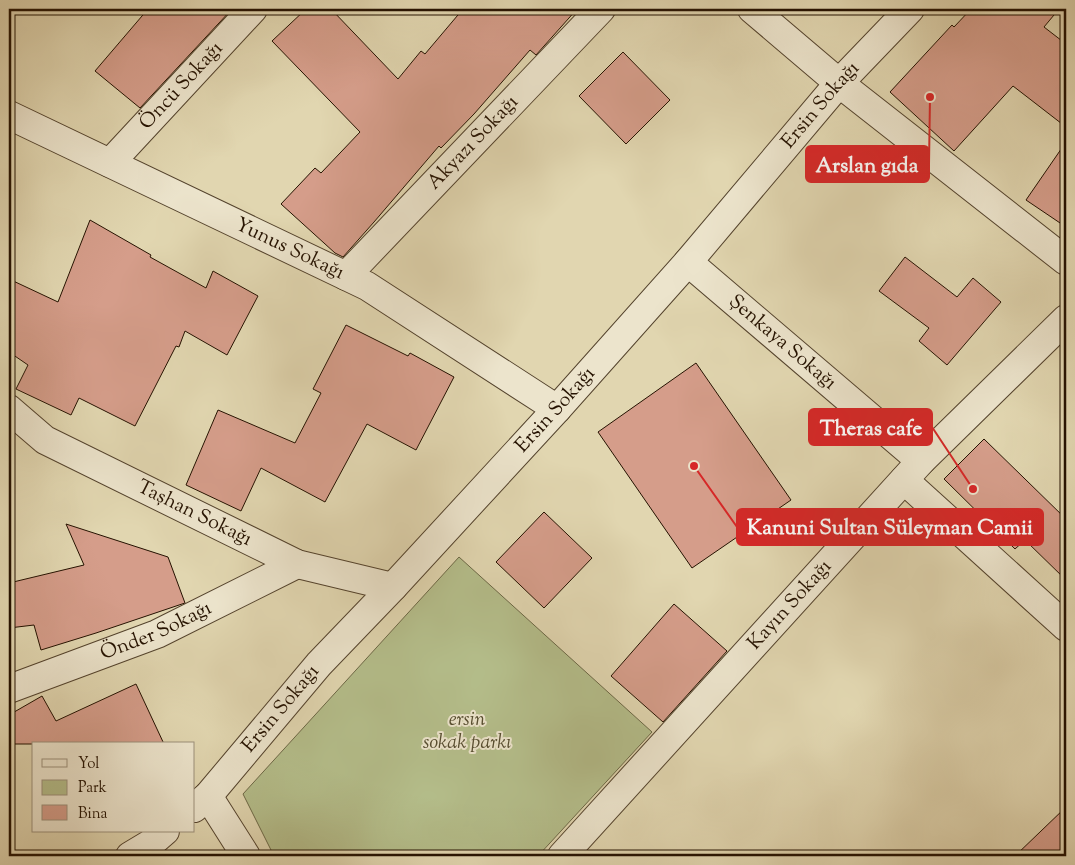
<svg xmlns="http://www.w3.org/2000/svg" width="1075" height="865" font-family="'Sorts Mill Goudy',serif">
	<rect width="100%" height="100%" fill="#e1d6b0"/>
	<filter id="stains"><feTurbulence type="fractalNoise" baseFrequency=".004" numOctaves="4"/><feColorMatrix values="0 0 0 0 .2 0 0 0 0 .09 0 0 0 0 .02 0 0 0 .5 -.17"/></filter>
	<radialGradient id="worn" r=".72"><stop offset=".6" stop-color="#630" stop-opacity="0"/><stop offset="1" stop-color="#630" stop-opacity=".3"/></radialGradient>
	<path fill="#b4bd8a" stroke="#6c6846" d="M459,557l193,175 -114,124h-264l-31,-62z"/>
	<path fill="#d59d8a" stroke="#251201" d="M148,9h84l-92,99 -45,-37z
		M306,9h25l67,70 23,-28 4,3 38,-45h114l-41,46 -6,-5 -56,64 -33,34 -2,-2 -65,76 -31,35 -8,-4 -54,-49 34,-36 6,5 39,-41 -88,-91z
		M971,9h88l-15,18 22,17v83l-53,-41 -59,65 -64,-59 62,-67 2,2z
		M623,52l47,48 -44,44 -47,-48z
		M1066,142v85l-40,-27z
		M90,220l61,35 -1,2 56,31 7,-17 45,25 -31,59 -42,-24 -6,16 -3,-1 -41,80 -56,-28 -8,17 -55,-26 12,-24 -19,-13v-73l49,23z
		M905,257l52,40 16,-19 28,24 -54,63 -28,-24 10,-13 -50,-37z
		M346,325l62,31 2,-3 44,24 -38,73 -49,-26 -42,78 -64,-34 -20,43 -55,-26 32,-75 77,33 26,-50 -8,-4z
		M696,363l95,137 -99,68 -94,-136z
		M984,439l82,80v61l-41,-40 -10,9 -71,-70z
		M544,512l48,46 -48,50 -48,-46z
		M66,524l102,33 17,46 -89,30 -55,17 -7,-25 -25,3v-45l75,-18z
		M674,604l53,47 -64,71 -52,-46z
		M136,684l28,60h-155v-29l33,-19 14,25z
		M1066,807v49h-51z"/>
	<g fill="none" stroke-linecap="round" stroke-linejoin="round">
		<g stroke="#54432d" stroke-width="30">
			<g id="minor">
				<path d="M752,9l87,74 227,178"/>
				<path id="s1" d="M9,115l358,171 190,123"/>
				<path id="s2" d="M110,163l143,-154"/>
				<path id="s3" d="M688,262l233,199"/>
				<path id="s4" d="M346,276l255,-267"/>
				<path id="s5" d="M9,409l36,31 252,124 96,23"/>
				<path d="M904,480l162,147"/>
				<path id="s6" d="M9,689l148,-55 140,-70"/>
				<path d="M208,796l38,60"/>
				<path id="s7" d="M194,808l14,-12 111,-132 74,-77 164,-178 131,-147 151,-179 71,-74"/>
				<path d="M130,856l20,-12 15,-13"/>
				<path id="s8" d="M562,856l359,-395 145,-142"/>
			</g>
		</g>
		<use href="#minor" stroke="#ece4cc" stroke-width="28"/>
	</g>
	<g text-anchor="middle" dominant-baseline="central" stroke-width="4" stroke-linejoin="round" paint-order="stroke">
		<g font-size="20" fill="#251201" stroke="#ece4cc">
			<text stroke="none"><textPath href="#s2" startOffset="105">Öncü Sokağı</textPath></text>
			<text stroke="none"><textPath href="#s7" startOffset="942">Ersin Sokağı</textPath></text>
			<text stroke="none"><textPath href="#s4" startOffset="184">Akyazı Sokağı</textPath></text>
			<text stroke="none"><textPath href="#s1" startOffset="311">Yunus Sokağı</textPath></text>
			<text stroke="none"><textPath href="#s3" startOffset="124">Şenkaya Sokağı</textPath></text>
			<text stroke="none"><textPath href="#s7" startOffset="538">Ersin Sokağı</textPath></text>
			<text stroke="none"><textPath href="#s5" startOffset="214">Taşhan Sokağı</textPath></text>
			<text stroke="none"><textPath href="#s8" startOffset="339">Kayın Sokağı</textPath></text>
			<text stroke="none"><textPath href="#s6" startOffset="158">Önder Sokağı</textPath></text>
			<text stroke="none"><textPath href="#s7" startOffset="132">Ersin Sokağı</textPath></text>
		</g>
		<g font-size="20" font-style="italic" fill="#574e31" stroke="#ece4cc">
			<text x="467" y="720">ersin<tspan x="467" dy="23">sokak parkı</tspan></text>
		</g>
	</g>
	<path fill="none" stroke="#d62828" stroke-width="2" d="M930 97L929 164M973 489L932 427M694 466L737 527"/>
	<g fill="#d62828" stroke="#ece4cc" stroke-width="2">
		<circle cx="930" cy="97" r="5"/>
		<circle cx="973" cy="489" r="5"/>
		<circle cx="694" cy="466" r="5"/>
	</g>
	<g fill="#d62828" stroke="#d62828" stroke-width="2">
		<rect x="806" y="146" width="123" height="36" rx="5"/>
		<rect x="809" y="409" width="123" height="36" rx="5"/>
		<rect x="737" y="509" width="306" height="36" rx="5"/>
	</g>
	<g font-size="21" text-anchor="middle" font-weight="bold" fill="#fff">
		<text x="867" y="172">Arslan gıda</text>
		<text x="871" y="435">Theras cafe</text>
		<text x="890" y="534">Kanuni Sultan Süleyman Camii</text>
	</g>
	<rect width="1075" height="865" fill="none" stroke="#e1d6b0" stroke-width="30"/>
	<rect x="10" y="10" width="1055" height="845" fill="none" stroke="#251201" stroke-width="2.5"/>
	<rect x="15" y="15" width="1045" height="835" fill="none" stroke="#251201"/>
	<rect x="32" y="742" width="162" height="90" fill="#ece4cc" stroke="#9c907b"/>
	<rect x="42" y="759" width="25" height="8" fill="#ece4cc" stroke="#9c907b"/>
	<text x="78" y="768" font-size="15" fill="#251201">Yol</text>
	<rect x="42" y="780" width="25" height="15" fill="#b4bd8a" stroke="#9c907b"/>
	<text x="78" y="792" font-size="15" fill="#251201">Park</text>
	<rect x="42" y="805" width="25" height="15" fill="#d59d8a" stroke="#9c907b"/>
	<text x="78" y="818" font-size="15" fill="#251201">Bina</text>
	<rect width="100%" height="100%" filter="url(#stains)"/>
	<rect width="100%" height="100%" fill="url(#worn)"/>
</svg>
